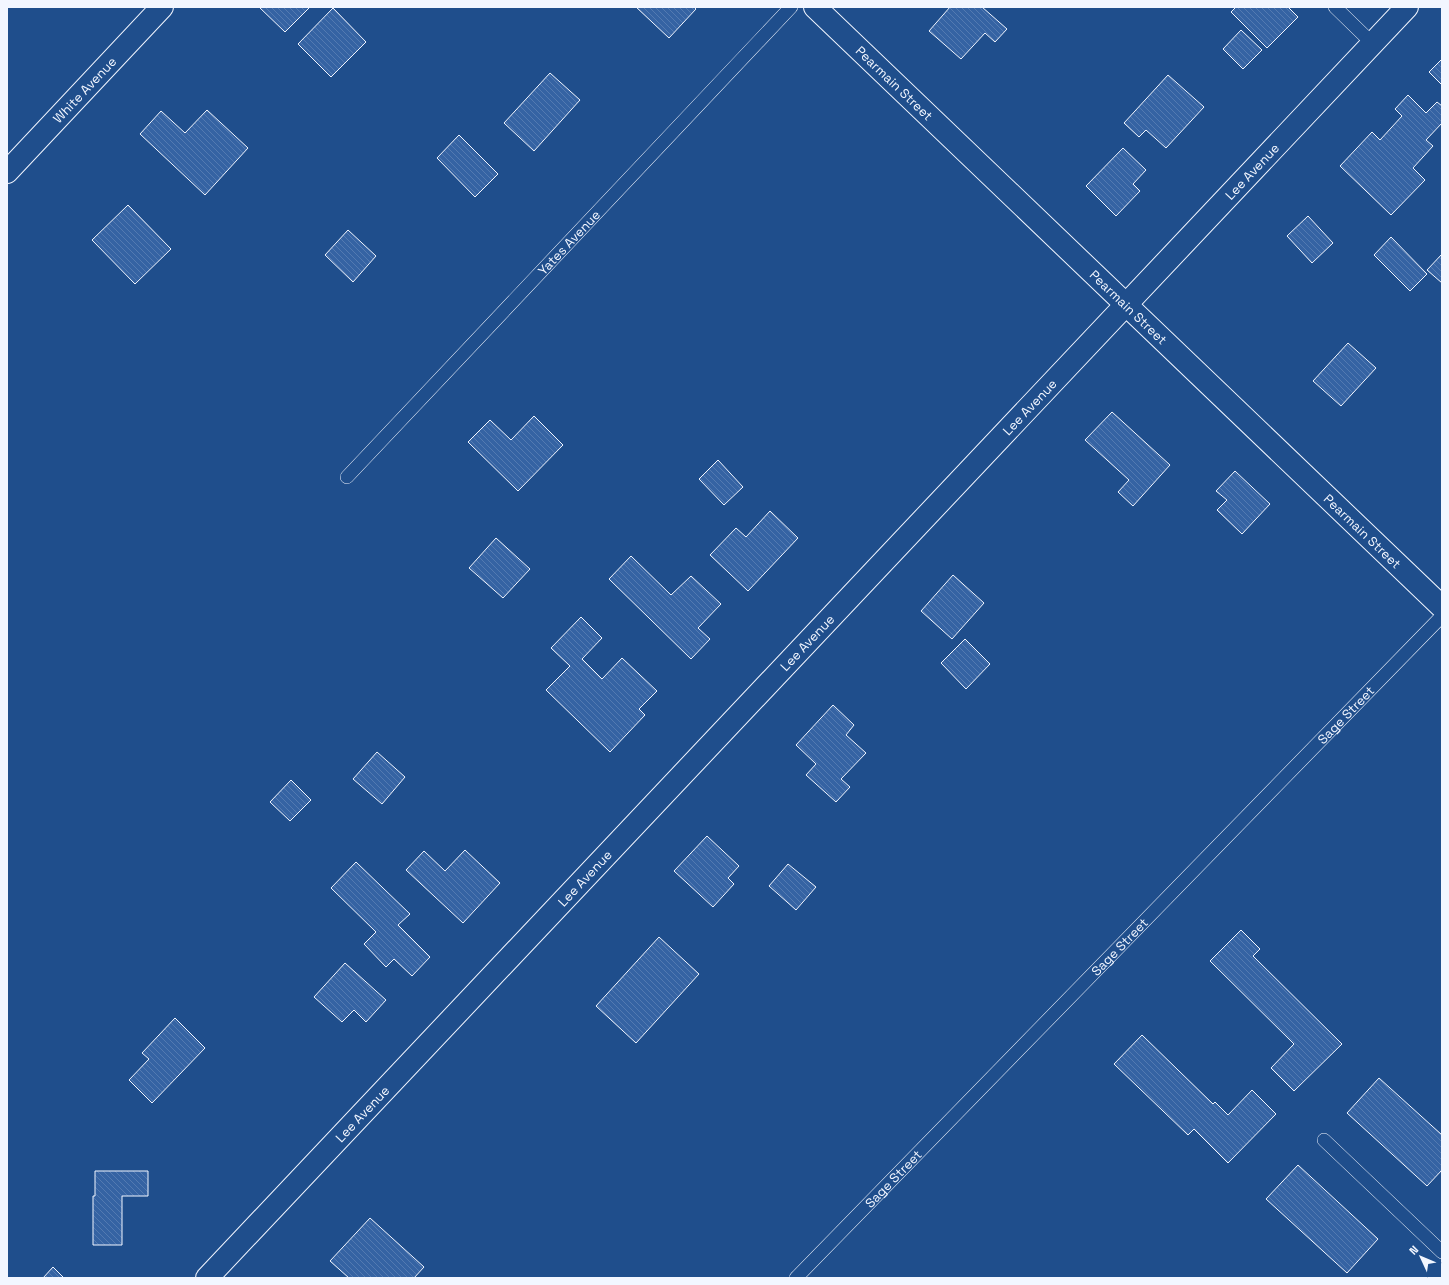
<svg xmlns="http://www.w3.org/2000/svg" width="1449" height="1285" font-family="'Space Grotesk',sans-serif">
	<defs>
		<pattern id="building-back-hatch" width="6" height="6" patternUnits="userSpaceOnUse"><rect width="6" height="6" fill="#3563a3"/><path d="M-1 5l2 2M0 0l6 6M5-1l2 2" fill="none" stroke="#537ab1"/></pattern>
	</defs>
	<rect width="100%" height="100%" fill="#1f4e8c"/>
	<path fill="url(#building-back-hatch)" stroke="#f2f6ff" d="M259,7h51l-25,25z
		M636,7h58l2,2 -27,29z
		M950,7h32l25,22 -12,13 -10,-9 -24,26 -32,-28z
		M1236,7h52l10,10 -31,31 -36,-36z
		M333,8l33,34 -35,35 -33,-33z
		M1241,30l21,20 -19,19 -20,-20z
		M1442,59v26l-13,-13z
		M550,73l30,27 -46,51 -30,-28z
		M1168,75l36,32 -38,41 -20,-18 -7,7 -15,-14z
		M1408,95l18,18 11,-11 5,4v17l-16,17 7,6 -20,22 12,12 -34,35 -51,-49 32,-34 8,8 22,-24 -7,-7z
		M207,110l41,38 -43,47 -65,-61 21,-23 24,22z
		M459,135l39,39 -23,23 -38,-39z
		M1123,148l23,22 -13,14 7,7 -24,25 -30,-30z
		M128,205l43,44 -36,35 -43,-44z
		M1308,216l25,27 -21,20 -25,-27z
		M348,230l28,26 -23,26 -28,-27z
		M1391,237l36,37 -17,17 -36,-36z
		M1442,254v29l-15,-13z
		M1348,343l28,25 -35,38 -28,-25z
		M1112,412l58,53 -37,41 -15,-14 11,-12 -44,-40z
		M534,416l29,29 -45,46 -50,-49 22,-22 21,20z
		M718,460l25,27 -19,18 -25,-26z
		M1235,471l35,33 -28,30 -25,-24 10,-10 -11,-9z
		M770,511l28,27 -50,53 -38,-36 26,-27 10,9z
		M496,538l34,31 -27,29 -34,-30z
		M631,556l40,39 20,-19 30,28 -23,24 12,11 -19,20 -82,-80z
		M953,575l31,28 -32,36 -31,-28z
		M581,617l21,21 -20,21 20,20 20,-21 35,33 -18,18 6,6 -35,37 -64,-62 24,-24 -19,-18z
		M965,639l25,25 -24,25 -25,-26z
		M833,705l21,20 -8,10 20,18 -25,26 9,8 -14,15 -30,-27 10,-11 -20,-19z
		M377,752l28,25 -23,27 -29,-25z
		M291,780l20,20 -21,21 -20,-19z
		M707,836l32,30 -11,12 6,6 -21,23 -39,-36z
		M465,850l35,33 -37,40 -57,-53 18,-19 21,20z
		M356,862l54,52 -12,11 32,32 -18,19 -18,-17 -8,8 -22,-23 12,-12 -45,-44z
		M788,864l28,23 -20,23 -27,-24z
		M1241,930l19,19 -7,7 89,88 -48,47 -23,-23 23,-24 -84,-83z
		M659,937l40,37 -63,69 -40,-37z
		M345,963l41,37 -20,22 -12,-12 -12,12 -28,-25z
		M175,1018l30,30 -53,55 -23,-23 20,-21 -7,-6z
		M1142,1035l71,69 2,-2 13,13 24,-25 24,24 -48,49 -34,-34 -6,6 -74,-71z
		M1379,1078l63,57v35l-15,16 -80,-73z
		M1298,1165l80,74 -31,34 -81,-74z
		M95,1171h53v25h-26v49h-29v-49h2z
		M370,1218l54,49 -10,11h-65l-19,-17z
		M53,1267l11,11h-21z"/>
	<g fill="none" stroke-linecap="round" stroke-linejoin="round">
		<g stroke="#f2f6ff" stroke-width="14">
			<g id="lane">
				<path d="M1335,7l37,36"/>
				<path id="s1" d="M347,477l444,-470"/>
				<path d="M1324,1140l118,112"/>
				<path id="s2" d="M796,1278l646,-662"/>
			</g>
		</g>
		<g stroke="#f2f6ff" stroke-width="24">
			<g id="street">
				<path id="s3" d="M815,7l627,600"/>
				<path id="s4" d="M7,172l155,-165"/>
				<path id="s5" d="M207,1278l1200,-1271"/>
			</g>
		</g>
		<use href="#lane" stroke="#1f4e8c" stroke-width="13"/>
		<use href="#street" stroke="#1f4e8c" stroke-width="22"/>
	</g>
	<g text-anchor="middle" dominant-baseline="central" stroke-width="3" stroke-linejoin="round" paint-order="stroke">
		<g font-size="13" fill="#f2f6ff" stroke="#1f4e8c">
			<text stroke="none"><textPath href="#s3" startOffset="110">Pearmain Street</textPath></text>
			<text stroke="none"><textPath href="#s4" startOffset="113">White Avenue</textPath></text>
			<text stroke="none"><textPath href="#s5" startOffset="1522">Lee Avenue</textPath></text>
			<text stroke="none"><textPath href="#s1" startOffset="323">Yates Avenue</textPath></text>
			<text stroke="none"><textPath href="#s3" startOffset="434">Pearmain Street</textPath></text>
			<text stroke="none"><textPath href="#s5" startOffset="1198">Lee Avenue</textPath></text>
			<text stroke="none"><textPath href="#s3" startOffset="758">Pearmain Street</textPath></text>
			<text stroke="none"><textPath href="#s5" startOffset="874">Lee Avenue</textPath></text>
			<text stroke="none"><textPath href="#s2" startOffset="787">Sage Street</textPath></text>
			<text stroke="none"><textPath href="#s5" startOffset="550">Lee Avenue</textPath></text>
			<text stroke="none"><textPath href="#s2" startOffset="463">Sage Street</textPath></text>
			<text stroke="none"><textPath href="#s5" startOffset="226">Lee Avenue</textPath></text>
			<text stroke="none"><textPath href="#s2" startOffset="139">Sage Street</textPath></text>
		</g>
	</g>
	<rect width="1449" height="1285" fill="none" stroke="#f2f6ff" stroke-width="16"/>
	<g transform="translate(1421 1257) rotate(314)" stroke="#1f4e8c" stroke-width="3" paint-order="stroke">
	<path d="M0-3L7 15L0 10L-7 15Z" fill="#f2f6ff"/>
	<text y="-6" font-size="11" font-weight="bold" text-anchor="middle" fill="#f2f6ff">N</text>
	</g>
</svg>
